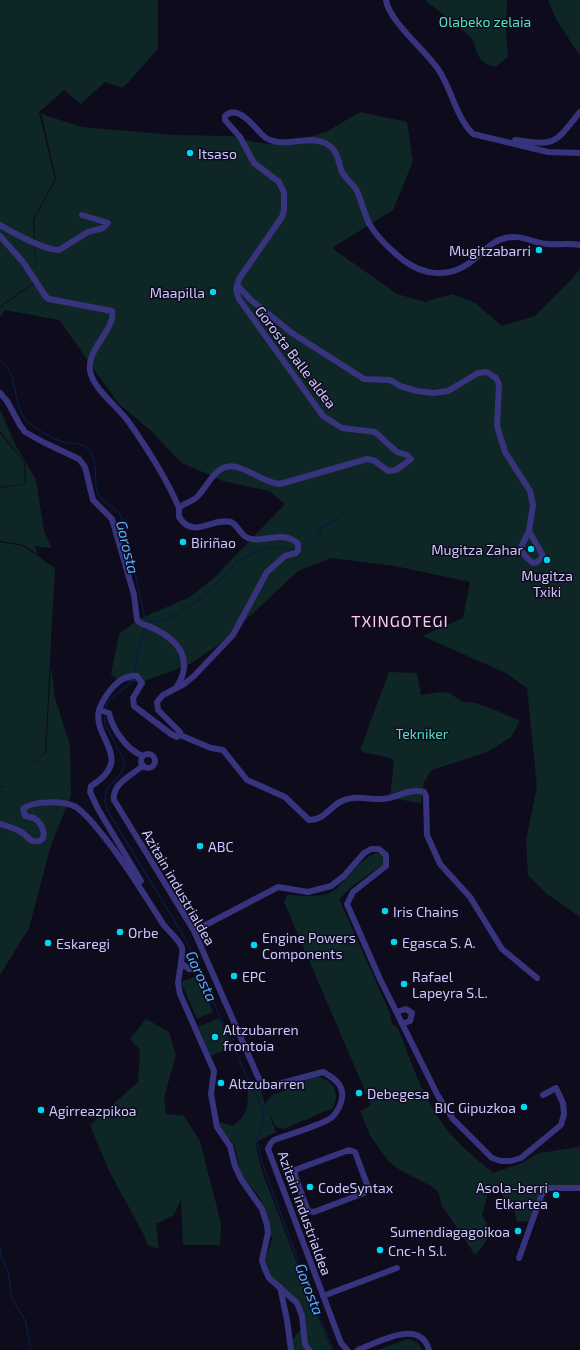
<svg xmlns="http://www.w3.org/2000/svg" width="580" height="1350" font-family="'Exo 2',sans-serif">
	<rect width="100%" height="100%" fill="#0e0b1d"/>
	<path fill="#0e2726" d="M0,0h158v49l-35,39 -18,-6 -24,22 -17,-14 -25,22 16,67 -22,41 3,61 -36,25z
		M425,0h82l-1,31 2,26 -13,10c-20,-5 -16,-15 -24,-29 -5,-7 -37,-30 -46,-38z
		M548,0h32v56l-24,-37z
		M41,112v2l41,13 91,8 58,1 23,6 27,3 45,-13 34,-20 47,10 6,39 -20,49 -61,38 65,46 28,8 27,-8 23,9 27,23 33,-10 37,-37 8,-10v648l-33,-23 -19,-19 -2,-35 11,-53 -10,-99 -21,-15 -84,-37 41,-18 7,-36 -75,-16 -64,-8 -33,13 -77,72 -31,21 -48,18 -23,-1 -8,-7 8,-40 20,-15 51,-22 25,-20 70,-73 -16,-13 -46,-10 -41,-18 -32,-33 -32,-27 -59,-83 -54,-10 -5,7v-10l36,-25 -2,-62 22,-41z
		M0,410l17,38 19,32 8,51 8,17 -17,-2 2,8 -13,-9 -24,-4v-53l26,-4 -1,-21 -25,-32z
		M0,433l24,30 1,21 -25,3z
		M0,542l23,4 32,22 -10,185 -40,34 -5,-1z
		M51,665l4,33 15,47 1,51 -20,49 -22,83 -29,47v-188h5l41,-34z
		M389,672l28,1 4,22 21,-3 8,1 12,9 14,1 24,9 20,9 -9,16 -24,15 -55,18 -8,12 -3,21 -31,-5 4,-37c-9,-8 -24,-4 -34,-11z
		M376,853l5,1 3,4 -2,7 -32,23 -10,10v3l50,112 2,11 4,2 4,7c11,29 22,61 40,87 14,21 34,37 53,53l29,-10 17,-10 41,-6v39l-32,-1 -5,2 -14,34 -12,1 -3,-13 -7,1v-4l-6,-1 2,-10 -10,-5 -5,3 -6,23c12,15 6,26 -7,39l-34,-51 -2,-11 -8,-7 -31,-16 -12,-9 -18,-26 -10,-24 11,-6 -87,-203 3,-7c11,0 36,3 44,-3 16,-9 26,-32 45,-39z
		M197,976l16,36 -16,7 -16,-37z
		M219,1018l13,28 -21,10 -13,-29z
		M146,1019l23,13 7,23 -12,43 2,16 18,2 16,25 21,82 -1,22h-37l-2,-46 -7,16 -18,9 3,25 -11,-4 -5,-12 -35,-64 -18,-44 48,-43 2,-32 -10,-11z
		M319,1077c15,4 21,16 14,31l-49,21 -8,-2 -8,-16 8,21 -20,10 1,9 5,20 50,132 20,47h-40l-1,-8 14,-18 -2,-13 -33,-36 -5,-14 7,-22 -8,-32 -6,-12 -17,-20 -7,-30 -16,-20 3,-3 11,4c19,-12 16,-24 15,-44l6,-1 8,10 4,13 6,-8 40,-18z
		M408,1339l9,3 5,8h-45z"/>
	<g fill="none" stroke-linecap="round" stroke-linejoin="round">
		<path stroke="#091c3d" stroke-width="1.5" d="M0,361c18,7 12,44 26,59 9,9 25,18 37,22 8,2 13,0 21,4 16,10 9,31 13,46 3,10 16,13 22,21 2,3 4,7 5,11l22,99 16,-3 17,-7 21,-14 16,-14 22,-25 31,-13 25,2
			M302,548l18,-15 1,-5 20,-11 3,-6
			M135,674l4,-28 6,-19
			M105,709l3,-8 24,-19 2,-4
			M105,713v11l20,38c-2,22 -27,19 -18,48l78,128 62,139 12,23 4,11 -1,15 -5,13 5,24 55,149 16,38
			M0,1247l1,10 7,15 4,27 13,21 6,30"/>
		<path stroke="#37347d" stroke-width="6" d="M386,0c3,21 39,50 52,69 14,20 17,47 35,65l75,18 32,1
			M515,140c42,6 39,4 65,-28
			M0,225c14,8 43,25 59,25l29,-18 15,-4 5,-5 -26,-8
			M0,236l23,26 23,35 3,2 63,12c4,18 -25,37 -22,59 2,18 27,36 38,51 19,27 38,56 51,87
			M237,285l14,15 41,33 72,46 26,1 10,6 17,5 17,2 14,-2 30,-18 9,-1 9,6 3,6 -2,42 8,26 25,39 3,14 -4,26 -9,18 7,9 6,5 4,-1 6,-5 -1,-3 -13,-23
			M0,393l7,8 13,24 5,7 18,10 36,17 6,8 8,33 19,19 22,76 3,25c4,5 10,5 16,8 27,13 41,33 23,60
			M99,710c-7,29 37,48 -8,76l-1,6 8,17 43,72
			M180,735l31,13 12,2 24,30 38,17 24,23c15,0 20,-12 31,-18 13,-8 29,-2 43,-3 15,-1 25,-11 41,-7l2,4 1,39 13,29 30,33 32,52 35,29
			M141 761a7 7 0 1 1 14 0a7 7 0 1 1-14 0Z
			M143,756c-15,-5 -31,-27 -34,-43l-10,-3c5,-14 20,-36 38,-34l5,7 -9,15 1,8 37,28 6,3 3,-5 -22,-22 -1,-8 6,-7 21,-11 10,-8 39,-41 34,-63 18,-16 11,-3 2,-3v-6c-13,-14 -32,-2 -46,-5 -11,-1 -13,-13 -21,-17 -20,-5 -37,18 -52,-5v-9c5,-5 13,-6 18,-11 12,-12 20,-38 43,-29 14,5 25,14 40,16l87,-25 8,2 13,10 8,-1 15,-11 -4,-4 -10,-3 -22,-20 -33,-4 -19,-12 -84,-117 -3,-9 3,-11 43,-62 2,-7v-17l-5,-11 -25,-19 -14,-26 -15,-17v-4c14,-14 32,16 41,22 19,12 47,-7 65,9 8,7 7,16 11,25 4,7 11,12 15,19 5,11 7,23 13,34 7,12 22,26 33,35 20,15 44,18 65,4 13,-9 21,-22 37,-26 18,-4 27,5 42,6 11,1 22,-1 33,1
			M143,765c-11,11 -31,18 -29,35l80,131 65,148 8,8 56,-15c13,7 23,15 18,30 -2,7 -4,11 -10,16 -10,7 -43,17 -57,22l-3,3 -3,6 73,194 6,7
			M0,824c7,2 15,4 21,8 4,2 8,8 12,9 17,3 11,-18 1,-23 -3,-1 -6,-1 -9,-2l-2,-7c10,-9 42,-8 53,-2 10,7 18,17 25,26 24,29 42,60 62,91 6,8 16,15 19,24 1,5 -1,11 -1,15l8,6h7
			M194,931l84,-44 30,5 23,-6 13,-10 20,-23 7,-4h8l7,6v11l-33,26 -6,12 33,75 58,117 15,23 39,39 9,3h10l10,-3 40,-33 3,-11 -1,-11 -7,-15 -13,7
			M181,963l-3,20 2,11 34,77 -3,23 6,33 13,19 5,20 6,13 21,30 5,16 1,8 -6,27 2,7 5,11 28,25 5,13 3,28 4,6
			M396,1012l10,-3 6,4 -2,8 -8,3
			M349,1150l6,2 13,35 -4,6 -50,19 -6,-1 -13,-35v-6z
			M519,1258l24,-67 6,-3h31
			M280,1287l7,33 4,30
			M323,1296l74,-28
			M358,1350c21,-8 62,-32 71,0"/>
	</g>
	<g fill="#00d8f2" stroke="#0e0b1d" stroke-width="1.5">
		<circle cx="190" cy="153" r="4"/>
		<circle cx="539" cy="250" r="4"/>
		<circle cx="213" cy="292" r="4"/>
		<circle cx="183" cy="542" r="4"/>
		<circle cx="531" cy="549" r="4"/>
		<circle cx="547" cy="560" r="4"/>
		<circle cx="200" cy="846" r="4"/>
		<circle cx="385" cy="911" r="4"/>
		<circle cx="120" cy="932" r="4"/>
		<circle cx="394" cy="942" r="4"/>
		<circle cx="48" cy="943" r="4"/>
		<circle cx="254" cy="945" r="4"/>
		<circle cx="234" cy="976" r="4"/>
		<circle cx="404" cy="984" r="4"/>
		<circle cx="215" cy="1037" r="4"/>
		<circle cx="221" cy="1083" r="4"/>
		<circle cx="359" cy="1093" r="4"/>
		<circle cx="524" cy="1107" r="4"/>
		<circle cx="41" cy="1110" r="4"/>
		<circle cx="310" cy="1187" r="4"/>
		<circle cx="556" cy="1195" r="4"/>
		<circle cx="518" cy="1231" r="4"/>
		<circle cx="380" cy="1250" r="4"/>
	</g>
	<g text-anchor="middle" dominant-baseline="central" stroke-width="3" stroke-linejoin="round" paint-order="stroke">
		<g font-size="14" fill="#50e1bd" stroke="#0e0b1d">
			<text x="485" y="21">Olabeko zelaia</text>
			<text x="422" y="733">Tekniker</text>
		</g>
		<g font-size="14" fill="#cdc7ff" stroke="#0e0b1d" text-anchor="start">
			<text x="198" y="153">Itsaso</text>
			<text x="531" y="250" text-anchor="end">Mugitzabarri</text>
			<text x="205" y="292" text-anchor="end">Maapilla</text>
			<text x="191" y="542">Biriñao</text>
			<text x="523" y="549" text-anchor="end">Mugitza Zahar</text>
			<text x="547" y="575" text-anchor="middle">Mugitza<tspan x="547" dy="16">Txiki</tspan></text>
			<text x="208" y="846">ABC</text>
			<text x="393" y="911">Iris Chains</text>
			<text x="128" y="932">Orbe</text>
			<text x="262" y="937">Engine Powers<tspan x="262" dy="16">Components</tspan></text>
			<text x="402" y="942">Egasca S. A.</text>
			<text x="56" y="943">Eskaregi</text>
			<text x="242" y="976">EPC</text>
			<text x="412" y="976">Rafael<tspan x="412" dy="16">Lapeyra S.L.</tspan></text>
			<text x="223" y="1029">Altzubarren<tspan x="223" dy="16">frontoia</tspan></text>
			<text x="229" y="1083">Altzubarren</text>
			<text x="367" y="1093">Debegesa</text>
			<text x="516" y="1107" text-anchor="end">BIC Gipuzkoa</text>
			<text x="49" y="1110">Agirreazpikoa</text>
			<text x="318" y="1187">CodeSyntax</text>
			<text x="548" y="1187" text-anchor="end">Asola-berri<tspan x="548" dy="16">Elkartea</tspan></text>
			<text x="510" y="1231" text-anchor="end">Sumendiagagoikoa</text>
			<text x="388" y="1250">Cnc-h S.l.</text>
		</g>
		<g font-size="14" fill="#cdc7ff" stroke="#0e0b1d">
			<text transform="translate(296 357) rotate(53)">Gorosta Balle aldea</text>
			<text transform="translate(179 887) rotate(60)">Azitain industrialdea</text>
			<text transform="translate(305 1213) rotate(70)">Azitain industrialdea</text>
		</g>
		<g font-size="15" font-style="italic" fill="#55afff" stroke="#0e0b1d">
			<text transform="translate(128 547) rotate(76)">Gorosta</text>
			<text transform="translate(202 976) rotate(65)">Gorosta</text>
			<text transform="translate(310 1289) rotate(69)">Gorosta</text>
		</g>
		<g font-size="16" letter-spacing="1" fill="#ffc9eb" stroke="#0e0b1d">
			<text x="400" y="620">TXINGOTEGI</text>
		</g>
	</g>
</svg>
